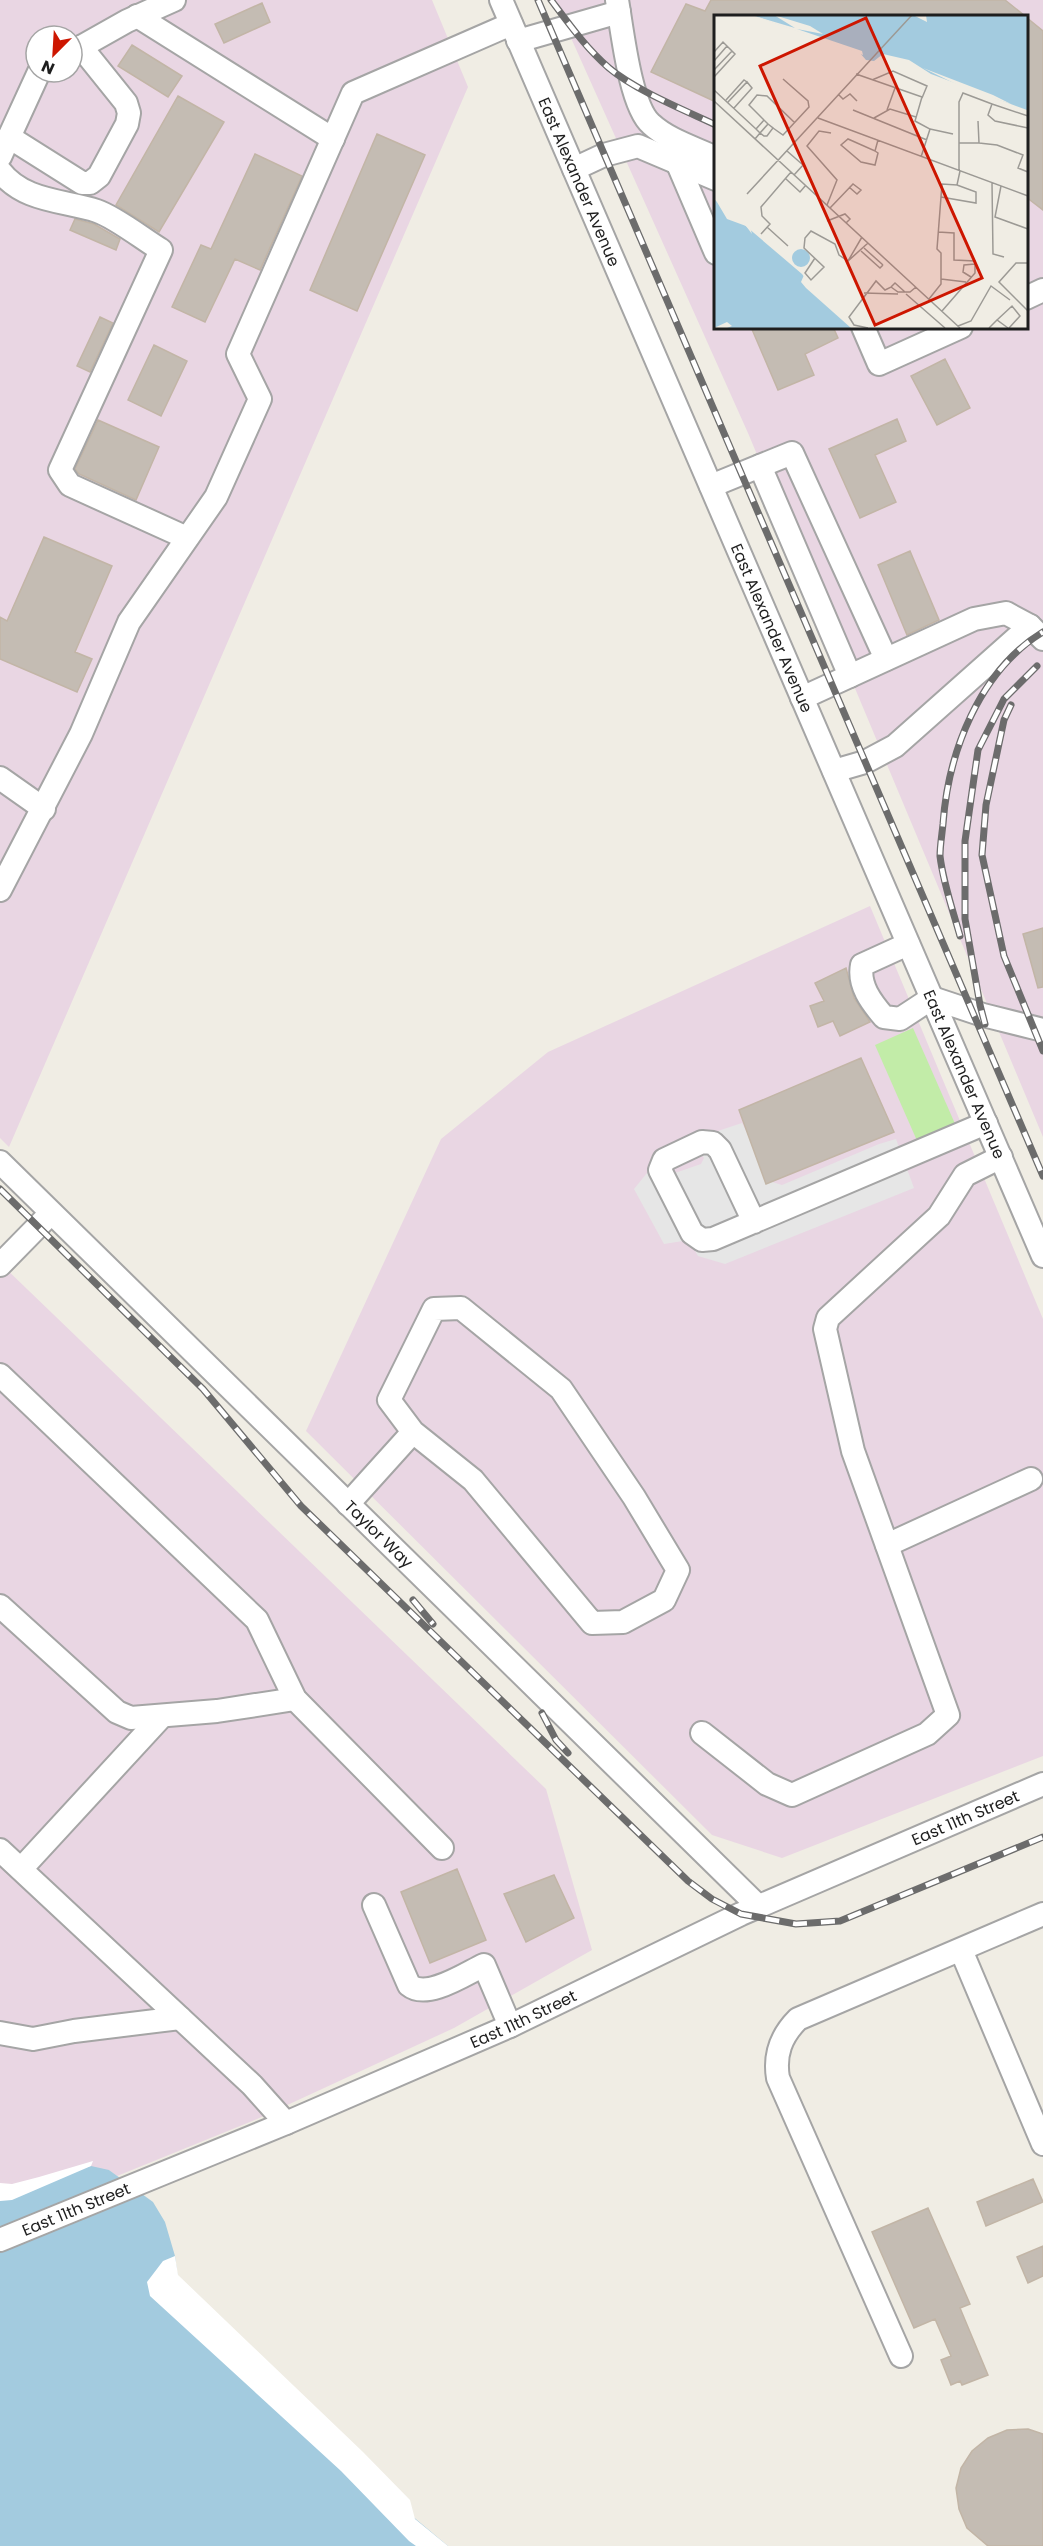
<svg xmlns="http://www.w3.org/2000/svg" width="1043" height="2546" font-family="Poppins,sans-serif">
	<rect width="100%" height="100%" fill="#f0ede4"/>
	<path fill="#e9d6e3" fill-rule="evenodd" d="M0,0h432l36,87 -459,1060 -9,-9zM36,36h36v36h-36z
		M554,0h489v1137l-295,-704zM716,16h310v311h-310z
		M870,906l173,413v437l-261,102 -70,-23 -406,-404 135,-292 107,-87z
		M0,1263l546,526 46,161 -138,78 -197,91 -140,57 -8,-6 -109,17z"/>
	<path fill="#c2eca8" d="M913,1028l43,98 -38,17 -43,-98z"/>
	<path fill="#e6e6e6" d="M742,1123l30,59 10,3 97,-41 17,-5 18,49 -189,76 -27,-8 -9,-16 -25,4 -30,-55 17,-21 21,6 29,-10 3,-6 -9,-12 17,-13z"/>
	<path fill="#a3cbdf" d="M91,2166l18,4 44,32 12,20 10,34 4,31 226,223 43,36h-448v-359h24z"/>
	<path fill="#fff" d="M93,2161l-2,5 -79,34 -12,1v-18l12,1 27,-7z
		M175,2256l3,19 185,177 47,48 5,19 33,27h-32l-7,-5 -68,-70 -191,-175 -3,-14 16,-21z"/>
	<path fill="#c4bcb3" stroke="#c2b5a6" stroke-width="1.5" d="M711,0h294l20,16h-309v86l-65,-30 35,-68 19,7z
		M262,3l8,19 -46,21 -9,-19z
		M1026,17l17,14v179l-17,-13z
		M132,45l50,31 -14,21 -50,-31z
		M178,96l46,26 -65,110 -43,-27z
		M377,134l48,21 -68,156 -47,-21z
		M255,154l47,22 -42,94 -25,-11 -30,63 -33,-15 29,-62 10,4z
		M75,219l19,5 26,15 -4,11 -46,-20z
		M100,317l13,6 -23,49 -13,-6z
		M751,327h82l5,11 -33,16 9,21 -36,15z
		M154,345l33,16 -26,55 -33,-16z
		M945,359l25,49 -33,17 -26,-49z
		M897,419l9,22 -31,14 21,47 -36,16 -31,-69z
		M98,420l61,27 -23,53 -57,-26 -4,-5z
		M44,537l68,29 -37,86 17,7 -15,33 -77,-33v-42l7,4z
		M910,551l29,69 -32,15 -29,-70z
		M1043,928v59l-5,1 -15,-54z
		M846,968l8,30 16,24 -30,14 -7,-15 -15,6 -8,-21 14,-5 -9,-18z
		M861,1058l33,74 -128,52 -27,-74z
		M457,1869l29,71 -56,23 -29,-71z
		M554,1875l20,43 -48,24 -22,-48z
		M1033,2179l10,23 -57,24 -9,-24z
		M928,2208l42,96 -10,4 28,67 -26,10 -2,-4 -9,4 -10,-25 10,-4 -16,-37 -21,9 -42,-96z
		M1043,2246v30l-15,7 -11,-26z
		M1028,2429l15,5v112h-55l-21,-18 -8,-19 -3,-21 5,-20 11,-17 16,-13 19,-8z"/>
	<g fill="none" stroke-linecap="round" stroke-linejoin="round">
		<g stroke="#a5a5a5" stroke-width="26">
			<g id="minor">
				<path id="s1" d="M501,0l542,1256"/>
				<path d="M617,0c5,28 13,106 34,124 17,16 44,24 65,34"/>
				<path d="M137,16l196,123"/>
				<path d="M518,41l101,-29"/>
				<path d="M72,52l55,-31 47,-21"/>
				<path d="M9,137l73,46h8l9,-7 28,-52 2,-11 -3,-10 -45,-56"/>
				<path d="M0,157l39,-85"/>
				<path d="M677,162l39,91"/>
				<path d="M574,169l30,-14 34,-9 78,33"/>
				<path d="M0,171c24,31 63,29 97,40 18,6 46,28 64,39l-101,220 10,15 117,53"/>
				<path d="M1026,298l17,-8"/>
				<path d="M863,327l16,37 82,-37"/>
				<path d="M760,466l90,210"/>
				<path d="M711,486l81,-33 94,206"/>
				<path d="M802,698l172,-79 32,-6 24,13 13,13"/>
				<path d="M834,771l31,-9 30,-16 135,-120"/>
				<path d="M0,778l44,31"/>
				<path d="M0,890l81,-156 48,-112 87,-125 44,-98 -22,-45 115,-261 158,-69"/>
				<path d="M908,944l-46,21c-4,20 9,37 22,52l16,2 32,-21 51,17 60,15"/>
				<path id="s2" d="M0,1162l758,744"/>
				<path d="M754,1222l-34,-72 -7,-7 -11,-1 -38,18 -4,10 32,63 10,7 11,-1 273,-116"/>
				<path d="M0,1265l51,-52"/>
				<path d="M0,1375l257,245 38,79 147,149"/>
				<path d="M348,1504l65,-72 60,48 119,143 31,-1 41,-22 14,-30 -44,-73 -73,-108 -100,-81 -27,1 -45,91 24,32"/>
				<path d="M887,1545l144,-66"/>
				<path d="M0,1606l117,106 14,6 86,-7 78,-12"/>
				<path d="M702,1733l65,51 25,11 135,-61 21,-19 -95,-264 -28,-122 3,-11 111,-102 26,-41 36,-18"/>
				<path d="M0,1850l252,235 34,38"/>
				<path d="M21,1869l141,-153"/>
				<path d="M374,1905l35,80c18,15 56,-11 75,-20l26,61"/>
				<path d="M961,1950l82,194"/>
				<path d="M0,2033l33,6 41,-8 106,-13"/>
				<path id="s3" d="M0,2240l286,-117 224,-97 231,-112 302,-130"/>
				<path d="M901,2356l-123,-278c-4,-24 3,-42 20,-59l245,-105"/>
			</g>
		</g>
		<use href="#minor" stroke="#fff" stroke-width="22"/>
		<g stroke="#6c6c6c" stroke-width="7">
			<path id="rail" d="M538,0l505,1176
				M551,0c18,24 35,48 58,68 26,22 75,42 107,57
				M1011,705l-7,15 -18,85 -4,50 22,101 39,95
				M960,936c-7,-25 -17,-54 -20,-80 0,-10 2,-22 3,-32 5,-71 36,-153 100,-192
				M985,1024l-5,-19 -15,-86v-78l13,-91 26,-51 33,-33
				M0,1189l203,200 98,117 387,375 24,18 29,15 55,10 44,-3 203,-84
				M413,1600l20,24
				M542,1713l14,27 12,13"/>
		</g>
		<use href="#rail" stroke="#fff" stroke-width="4.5" stroke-dasharray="14" stroke-linecap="butt"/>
	</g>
	<g text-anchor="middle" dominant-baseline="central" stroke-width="4.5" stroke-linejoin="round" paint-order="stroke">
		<g font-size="16" fill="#1e1e1e" stroke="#fff">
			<text stroke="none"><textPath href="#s1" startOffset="198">East Alexander Avenue</textPath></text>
			<text stroke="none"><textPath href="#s1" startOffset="684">East Alexander Avenue</textPath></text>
			<text stroke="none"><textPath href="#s1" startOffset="1170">East Alexander Avenue</textPath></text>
			<text stroke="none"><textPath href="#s2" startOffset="531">Taylor Way</textPath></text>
			<text stroke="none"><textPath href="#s3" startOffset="1054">East 11th Street</textPath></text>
			<text stroke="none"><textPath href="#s3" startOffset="568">East 11th Street</textPath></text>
			<text stroke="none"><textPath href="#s3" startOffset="82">East 11th Street</textPath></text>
		</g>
	</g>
	<g transform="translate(714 15)">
		<rect width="314" height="314" fill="#f0ede4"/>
		<path d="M38,0h161l14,7 -1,-7h101v95l-96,-36 -22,-14 -26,-6 -9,7 -8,-1 -6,-7zM0,184l88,75 20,27 32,27h-127l5,-2 -5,-4 -13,6zM78 243a9 9 0 1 1 18 0a9 9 0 1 1-18 0Z" fill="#a3cbdf"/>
		<path d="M60,0l36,11 13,8 -26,-5 65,22 1,4 -112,-40 44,13zM209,53l70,27 18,9 -45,-15zM0,182l35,27 3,10 -6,-8 -19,-7zM90,260l16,21 35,32h-4l-45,-40 -5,-6z" fill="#f0ede4"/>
		<path fill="none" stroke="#9c9a95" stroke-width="1.5" d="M0,37l9,-10 12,12 -21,23M0,46l13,-15M0,55l18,-19M142,59l66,23 -7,24 15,8 -9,28M158,65l21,-9 34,15 -5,12M0,75l42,39M124,79l5,5 7,-5 7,7M12,85l18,-20 3,2M0,86l246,227M14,87l19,-20 5,6 -18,20M278,89l36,12M139,95l74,30M173,95l8,-22M104,103l210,78M160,103l16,-9 26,8M50,105l-15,-15 8,-10 10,1 28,27M59,113l10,7 26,-28 -1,-6 -25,-22M216,114l23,5M41,124l5,-6 8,-9 -4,-4 -8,9 4,4 4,3h3l6,-8 -5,-4M245,128h20l-1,-22M265,128l18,2 26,10 -5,13 10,4M73,136l16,14 -9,10M161,136l3,2 -3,12 -14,-3 -20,-17 7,-6 27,12 3,-11M245,155v-68l4,-9 29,11 -4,11 7,6 33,7M72,164l14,13 6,-7M278,168l1,71 11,3M287,171l-6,31 33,12M33,179l165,-179M227,182l35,6v-11l-19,-7M113,190l10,-25 -30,-34 12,-15 12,2M116,193l23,-24 8,6 -4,4 -8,-7M113,206l18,-7 5,5 -4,4M53,212l21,19M224,217l16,1v27l21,1v12l-33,38M47,219l9,-10 -8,-8 -1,-9 30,-35M150,233l19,17M147,236l19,17 3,-3M101,243l-10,15 6,7 13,-13 -20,-19 1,-10 6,-7 24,13 4,11 9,6 20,-18M134,246l14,-24M314,248h-12l-17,19 29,29M257,262l-8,-5 1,-7 11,-1M227,264l25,3M177,272l4,-4 10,9M150,278l34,1M192,279l39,34M215,284l12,-15v-31l-4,-4 5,-65 15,1 3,-14M283,305l15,-14 8,10 -11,12M244,311l13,-5 20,-35 19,14M154,313l-14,-3 -5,-8 27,-36 9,9 6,-3 7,5h12l6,-5M275,313l8,-8 11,8"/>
		<path fill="#cd1600" fill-opacity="0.15" stroke="#cd1600" stroke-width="3" d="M152,3l116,260 -107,47 -115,-259z"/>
		<rect width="314" height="314" fill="none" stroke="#1e1e1e" stroke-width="3"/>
	</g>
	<g transform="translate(54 54) rotate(204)"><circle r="28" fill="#ffffff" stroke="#a5a5a5" stroke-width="1.5"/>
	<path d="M0-4.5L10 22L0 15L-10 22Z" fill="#cd1600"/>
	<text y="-9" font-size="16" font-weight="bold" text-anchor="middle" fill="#1e1e1e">N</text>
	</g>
</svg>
